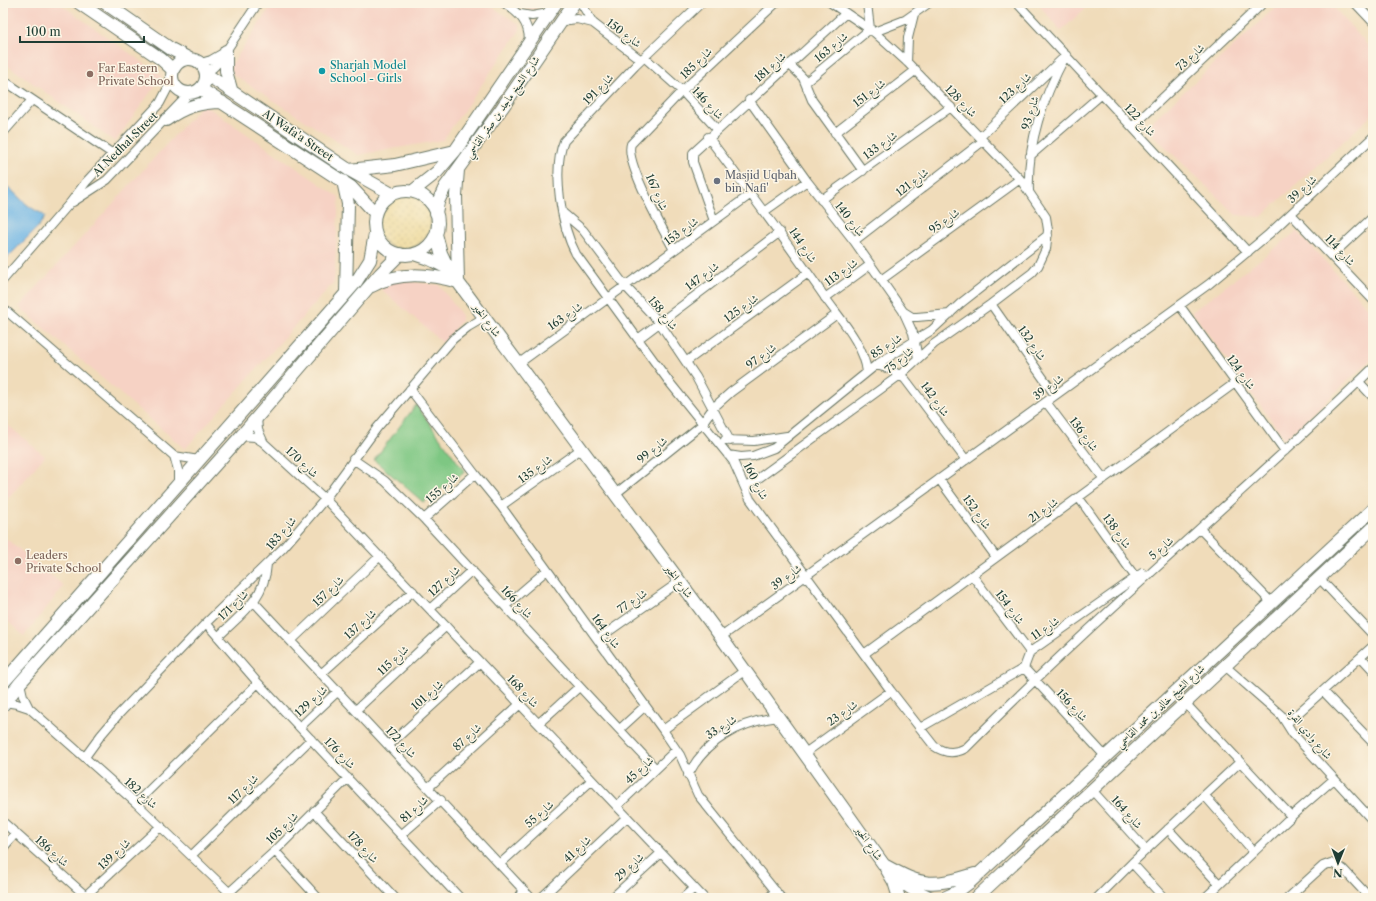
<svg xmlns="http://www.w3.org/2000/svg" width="1376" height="901" font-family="'Libre Caslon Text',Amiri,serif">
	<defs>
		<pattern id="sand-dots" width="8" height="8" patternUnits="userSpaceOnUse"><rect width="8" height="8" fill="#eeda9e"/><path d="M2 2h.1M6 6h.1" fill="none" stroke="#ccbc89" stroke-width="1.8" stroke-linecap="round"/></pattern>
	</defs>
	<rect width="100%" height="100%" fill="#fcf5e5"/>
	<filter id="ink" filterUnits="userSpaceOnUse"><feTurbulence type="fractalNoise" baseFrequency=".025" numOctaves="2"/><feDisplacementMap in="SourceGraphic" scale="8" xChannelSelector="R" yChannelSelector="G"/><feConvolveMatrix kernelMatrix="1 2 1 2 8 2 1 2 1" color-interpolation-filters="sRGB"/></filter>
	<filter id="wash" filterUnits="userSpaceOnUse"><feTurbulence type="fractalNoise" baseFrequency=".012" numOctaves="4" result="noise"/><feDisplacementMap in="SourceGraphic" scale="16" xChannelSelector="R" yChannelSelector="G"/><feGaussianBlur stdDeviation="0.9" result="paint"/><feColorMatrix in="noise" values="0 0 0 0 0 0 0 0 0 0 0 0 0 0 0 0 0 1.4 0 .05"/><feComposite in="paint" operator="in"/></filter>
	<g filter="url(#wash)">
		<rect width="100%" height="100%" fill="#f0dcba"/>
		<path fill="#f6d2c4" d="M3,3h56l103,73 -47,66 -112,-80z
			M273,3h213l34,22v5l-77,110 -85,15 -124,-80 -4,-8z
			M520,3h21l-4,5 -7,2z
			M1037,3h54l-30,28z
			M1280,3h50l43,48v63l-112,103 -25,-2 -86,-83 1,-10z
			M203,104l136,93 -5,85 -149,167 -166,-142z
			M1297,231l76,82v45l-88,81 -93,-127z
			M393,280l46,5 22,29v7l-18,22 -62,-54z
			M3,421l42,35 -42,48z
			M3,536l61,50 -40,50 -21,-19z"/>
		<path fill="#7ec783" stroke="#4e825c" d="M416,405l49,67 -42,30 -49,-42z"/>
		<path fill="url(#sand-dots)" stroke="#868c69" d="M375 221a28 28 0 1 1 56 0a28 28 0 1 1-56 0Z"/>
		<path fill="#6eb5e5" stroke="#46798c" d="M3,183c11,8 21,21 32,27 4,3 7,2 10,7l-7,10 -35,35z"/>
	</g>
	<g filter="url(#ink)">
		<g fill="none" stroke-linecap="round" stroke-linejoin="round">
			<g stroke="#687563" stroke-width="10">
				<path id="street" d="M504,3c15,10 25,19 25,38
					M581,3l12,20 48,37
					M701,3l-66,63 -71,75c-12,29 -3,85 12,113l94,129 63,78 17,38 141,192 43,55c11,8 21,8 32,2 131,-133 274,-251 407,-380
					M1017,3l231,249
					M1355,3l18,19
					M520,14l12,2 17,-3
					M561,21l16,-2 16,4
					M874,32l31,-12 24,-17
					M644,57l38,34 35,38
					M907,62l1,-24 6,-24
					M201,63l10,-3 12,-7
					M789,64l14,14 9,22 51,71
					M206,71l7,-3 5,-5 40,-60
					M3,80l110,74
					M806,82l64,-53 -3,-26
					M749,100l58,81 47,60 49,70 10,22 5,25
					M1132,127l131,-124
					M3,133l29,-33
					M835,133l81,-63
					M708,137c40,53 79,105 116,159 16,23 40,48 43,76
					M980,137l81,-77
					M1030,156l72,-62
					M1029,191c-2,-49 14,-93 37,-136
					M821,200l130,-93
					M73,202l34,-22 83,-87
					M765,211l42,-30
					M562,212l21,18 42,56 34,36 37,55 34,64
					M1291,214l82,86
					M714,221l-21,-59v-9l153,-140
					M854,241l129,-100
					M674,250c-10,-19 -50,-88 -43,-106l51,-53 94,-88
					M1331,256l42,-39
					M3,280l67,-77 16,-21 74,-79 12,-23
					M881,280l139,-101
					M825,298l45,-33
					M991,304l64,91
					M1180,306l105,145
					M3,308l171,148 25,4
					M904,312l8,5h5l33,-3
					M638,339l142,-107
					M687,361l121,-88
					M518,364l233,-170
					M876,365l14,4 15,10 61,81
					M1359,382l14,15
					M410,389l65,85 26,32 162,224 17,25 18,40 83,103
					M1046,402l58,77
					M257,417l1,13 5,11
					M703,422l10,-14 18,-16 106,-78
					M241,436l14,1 8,5 62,57 379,399
					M725,440l29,1 33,-5
					M728,455l13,2 12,-1 21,-8 102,-83 56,-35 29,-27 87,-68
					M174,456l4,14v14
					M353,459l32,22 39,38 232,250
					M939,479l57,78
					M745,488l155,-113 34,-31 57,-40 41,-31 6,-7 8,-17 2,-19 -2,-13 -26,-38 -113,-117 -33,-30 -43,-29
					M614,495l90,-72
					M1079,498l57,80
					M501,506l80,-57
					M424,519l51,-45
					M1200,529l71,73
					M972,575l58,77
					M1319,578l54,57
					M254,602l277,296
					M505,606l42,-36
					M430,609l42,-39
					M206,623l52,60 202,215
					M218,637c23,-23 47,-38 49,-73
					M721,637l488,-353 60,-50 104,-97
					M598,639l81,-57
					M291,641l89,-85
					M864,654l371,-271
					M1361,657l12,13
					M1225,666l56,49 12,19 80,87
					M1024,668l81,88
					M321,674l92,-83
					M20,683l3,13 6,12 107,95 99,95
					M1323,691l50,52
					M5,702l12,2 12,4
					M1185,703l106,113
					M356,710l90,-84
					M539,723l40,-36
					M1287,723l86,-77
					M300,727l38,-36
					M920,728l104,-60 6,-16 112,-79
					M620,729l24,-22
					M663,730l81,-59
					M389,745l91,-83
					M805,753l86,-62
					M85,757l16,-22 17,-20 88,-92 77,-75 42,-49 52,-71 76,-89 15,-12 17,-10
					M688,775c18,-35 53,-54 91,-58
					M429,787l91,-83
					M1091,789l55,61
					M1205,796l49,56
					M136,803l122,-120
					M617,806l59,-56
					M314,811l81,87
					M3,822l83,74
					M1168,829l51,55
					M401,835l40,-35
					M3,848l13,-15
					M275,851l43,47
					M192,855l119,-116
					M1132,863l32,35
					M500,864l92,-84
					M83,898l78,-72
					M223,898l52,-47 73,-73
					M517,898l8,-7
					M541,898l86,-81
					M612,898l49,-45
					M683,898l11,-10
					M768,898l8,-7
					M1097,898l35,-35 108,-101
					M1205,898l91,-86 38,-33
					M1288,898l35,-32 8,-3 12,6 27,29"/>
			</g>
			<g stroke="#687563" stroke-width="14">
				<path id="secondary" d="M79,3l82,56 12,11
					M105,3l66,46 19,10
					M226,51v20l5,18
					M172 76a17 17 0 1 1 34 0a17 17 0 1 1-34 0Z
					M206,74l143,96 43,24
					M201,89l150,98 24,26
					M166,120c18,-13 34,-18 56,-18
					M349,170l46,-5 60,-14
					M343,181l5,23 -2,89
					M374 223a32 32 0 1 1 64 0a32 32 0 1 1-64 0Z
					M413,191l24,-19 18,-21 101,-148
					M436,213l2,-11 7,-15 57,-79 72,-105
					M436,234l5,19 8,17 272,367 163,228 10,17 5,16
					M414,254l15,5 20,10
					M372,286c27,-15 57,-12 86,-4l-2,-87 2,-25
					M3,683l353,-401 14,-22 5,-26
					M3,705l17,-22 221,-247 139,-162 20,-20
					M884,865c40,22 48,22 91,9
					M897,879l15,10 17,8
					M944,898l13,-6 12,-9 404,-374
					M976,898l397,-370"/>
			</g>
			<use href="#street" stroke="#fff" stroke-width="8"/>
			<use href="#secondary" stroke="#fff" stroke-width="12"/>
		</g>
	</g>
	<circle fill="#0f9aa8" stroke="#fcf5e5" stroke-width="1.5" cx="322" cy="71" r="4"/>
	<g fill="#8d6e63" stroke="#fcf5e5" stroke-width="1.5">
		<circle cx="90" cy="74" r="4"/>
		<circle cx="18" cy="561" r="4"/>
	</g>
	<circle fill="#6b7280" stroke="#fcf5e5" stroke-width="1.5" cx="717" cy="181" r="4"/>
	<g text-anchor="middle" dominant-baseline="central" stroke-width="3" stroke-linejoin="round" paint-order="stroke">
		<g font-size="11" fill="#1f3d34" stroke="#fcf5e5">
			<text transform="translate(624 33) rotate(37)">شارع 150</text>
			<text transform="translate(831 47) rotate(-40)">شارع 163</text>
			<text transform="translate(1190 57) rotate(-43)">شارع 73</text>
			<text transform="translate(696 63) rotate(-44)">شارع 185</text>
			<text transform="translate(770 67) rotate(-42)">شارع 181</text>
			<text transform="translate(1015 88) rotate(-43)">شارع 123</text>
			<text transform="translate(598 89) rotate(-46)">شارع 191</text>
			<text transform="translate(869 93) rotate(-38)">شارع 151</text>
			<text transform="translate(961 101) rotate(46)">شارع 128</text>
			<text transform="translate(708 103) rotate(47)">شارع 146</text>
			<text transform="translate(502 107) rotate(-55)">شارع الشيخ ماجد بن صقر القاسمي</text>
			<text transform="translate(1030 113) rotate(-73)">شارع 93</text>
			<text transform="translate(1140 120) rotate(47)">شارع 122</text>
			<text transform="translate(298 135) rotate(34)">Al Wafa'a Street</text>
			<text transform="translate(125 144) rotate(-45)">Al Nedhal Street</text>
			<text transform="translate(880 145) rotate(-36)">شارع 133</text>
			<text transform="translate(912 182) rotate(-38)">شارع 121</text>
			<text transform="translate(1302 189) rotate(-43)">شارع 39</text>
			<text transform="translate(657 192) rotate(66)">شارع 167</text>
			<text transform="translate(850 219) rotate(52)">شارع 140</text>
			<text transform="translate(944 221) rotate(-36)">شارع 95</text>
			<text transform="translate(681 231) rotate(-36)">شارع 153</text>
			<text transform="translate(803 245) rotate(56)">شارع 144</text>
			<text transform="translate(1340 250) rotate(47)">شارع 114</text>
			<text transform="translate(841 272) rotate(-36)">شارع 113</text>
			<text transform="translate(702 276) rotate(-37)">شارع 147</text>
			<text transform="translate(741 308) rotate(-36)">شارع 125</text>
			<text transform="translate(663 313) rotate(51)">شارع 158</text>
			<text transform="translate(565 316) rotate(-35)">شارع 163</text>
			<text transform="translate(487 320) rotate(54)">شارع الخير</text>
			<text transform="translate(1032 343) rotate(55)">شارع 132</text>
			<text transform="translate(886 346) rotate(-33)">شارع 85</text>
			<text transform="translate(761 356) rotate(-37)">شارع 97</text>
			<text transform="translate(899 360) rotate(-41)">شارع 75</text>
			<text transform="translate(1241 372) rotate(54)">شارع 124</text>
			<text transform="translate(1048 387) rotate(-36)">شارع 39</text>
			<text transform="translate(935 399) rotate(54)">شارع 142</text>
			<text transform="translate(1084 434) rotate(53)">شارع 136</text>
			<text transform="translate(652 450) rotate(-39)">شارع 99</text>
			<text transform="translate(302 462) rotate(43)">شارع 170</text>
			<text transform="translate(535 469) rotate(-36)">شارع 135</text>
			<text transform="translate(756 481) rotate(63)">شارع 160</text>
			<text transform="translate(442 488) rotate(-41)">شارع 155</text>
			<text transform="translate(1043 510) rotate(-36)">شارع 21</text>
			<text transform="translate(977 512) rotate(54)">شارع 152</text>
			<text transform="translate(1117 531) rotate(54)">شارع 138</text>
			<text transform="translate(281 533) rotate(-49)">شارع 183</text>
			<text transform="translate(1161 548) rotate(-41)">شارع 5</text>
			<text transform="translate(786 577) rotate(-36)">شارع 39</text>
			<text transform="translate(444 581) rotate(-43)">شارع 127</text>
			<text transform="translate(679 581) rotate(53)">شارع الخير</text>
			<text transform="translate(328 591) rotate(-44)">شارع 157</text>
			<text transform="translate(632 601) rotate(-35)">شارع 77</text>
			<text transform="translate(517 602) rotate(47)">شارع 166</text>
			<text transform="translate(233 605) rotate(-45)">شارع 171</text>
			<text transform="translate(1010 607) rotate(53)">شارع 154</text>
			<text transform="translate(360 624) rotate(-42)">شارع 137</text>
			<text transform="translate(1045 628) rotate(-35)">شارع 11</text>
			<text transform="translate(606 631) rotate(54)">شارع 164</text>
			<text transform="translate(393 660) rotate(-43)">شارع 115</text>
			<text transform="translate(523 691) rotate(47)">شارع 168</text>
			<text transform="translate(427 695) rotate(-42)">شارع 101</text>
			<text transform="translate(311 701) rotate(-43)">شارع 129</text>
			<text transform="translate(1072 705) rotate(47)">شارع 156</text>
			<text transform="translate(1160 706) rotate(-43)">شارع الشيخ خالد بن محمد القاسمي</text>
			<text transform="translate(842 713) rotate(-36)">شارع 23</text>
			<text transform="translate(721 727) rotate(-32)">شارع 33</text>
			<text transform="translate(1310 734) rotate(50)">شارع وادي القرة</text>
			<text transform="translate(467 737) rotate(-43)">شارع 87</text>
			<text transform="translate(401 742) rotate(47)">شارع 172</text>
			<text transform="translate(340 753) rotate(46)">شارع 176</text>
			<text transform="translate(639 770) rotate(-43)">شارع 45</text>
			<text transform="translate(243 789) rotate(-44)">شارع 117</text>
			<text transform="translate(141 793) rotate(42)">شارع 182</text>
			<text transform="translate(414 809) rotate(-42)">شارع 81</text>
			<text transform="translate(1127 812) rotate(48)">شارع 164</text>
			<text transform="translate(539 814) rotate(-42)">شارع 55</text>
			<text transform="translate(282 828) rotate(-45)">شارع 105</text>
			<text transform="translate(869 843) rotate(55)">شارع الخير</text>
			<text transform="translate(363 847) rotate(47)">شارع 178</text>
			<text transform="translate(577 849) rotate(-43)">شارع 41</text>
			<text transform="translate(52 851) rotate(42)">شارع 186</text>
			<text transform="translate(114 854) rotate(-43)">شارع 139</text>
			<text transform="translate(629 867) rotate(-43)">شارع 29</text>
		</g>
		<g font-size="11" fill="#0d838f" stroke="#fcf5e5" text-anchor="start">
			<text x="330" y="65">Sharjah Model<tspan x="330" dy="13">School - Girls</tspan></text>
		</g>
		<g font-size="11" fill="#785e54" stroke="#fcf5e5" text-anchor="start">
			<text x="98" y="68">Far Eastern<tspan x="98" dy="13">Private School</tspan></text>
			<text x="26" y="555">Leaders<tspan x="26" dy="13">Private School</tspan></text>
		</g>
		<g font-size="11" fill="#5b616d" stroke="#fcf5e5" text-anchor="start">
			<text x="725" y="175">Masjid Uqbah<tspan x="725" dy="13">bin Nafi'</tspan></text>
		</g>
	</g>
	<rect width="1376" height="901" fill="none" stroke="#fcf5e5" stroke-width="16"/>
	<g transform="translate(1338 863) rotate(181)" stroke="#fcf5e5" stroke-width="3" paint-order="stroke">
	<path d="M0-3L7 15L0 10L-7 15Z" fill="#1f3d34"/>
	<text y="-6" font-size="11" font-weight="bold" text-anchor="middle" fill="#1f3d34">N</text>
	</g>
	<path d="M20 36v6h124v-6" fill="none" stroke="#1f3d34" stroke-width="2"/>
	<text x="26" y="36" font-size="12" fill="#1f3d34" stroke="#fcf5e5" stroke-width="3" paint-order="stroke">100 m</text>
</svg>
